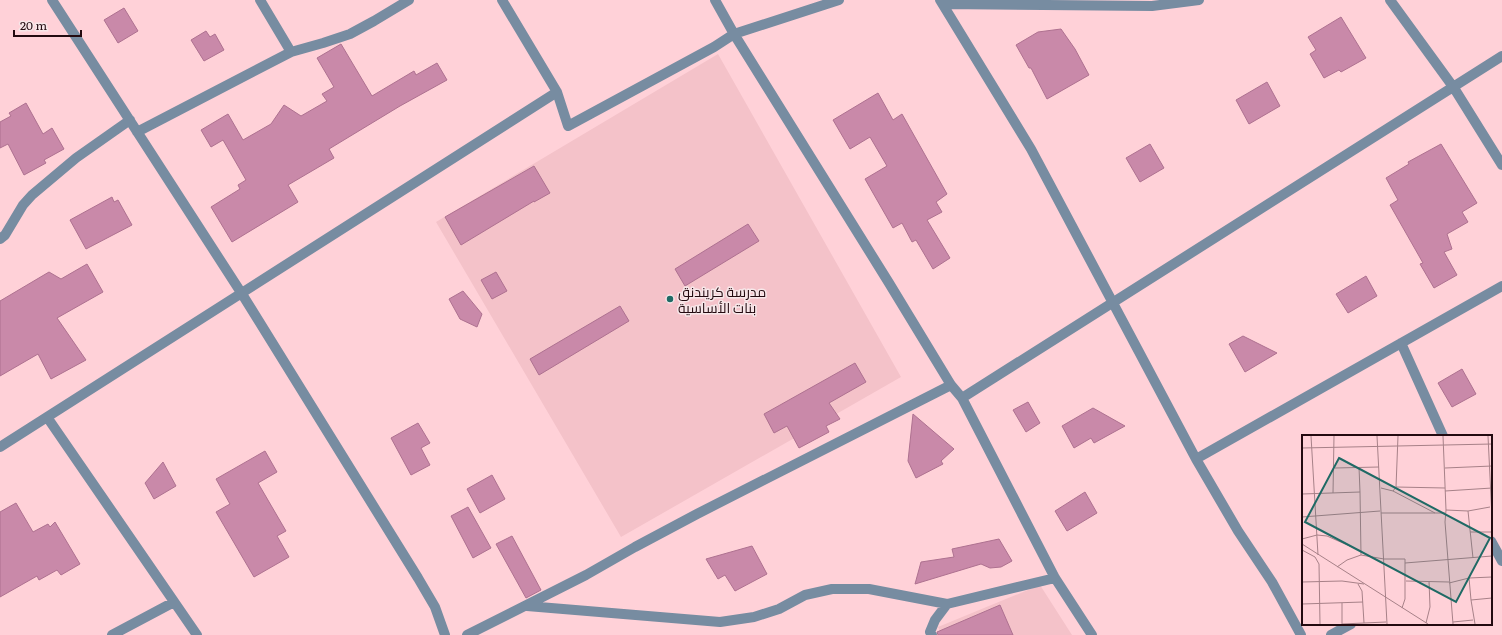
<svg xmlns="http://www.w3.org/2000/svg" width="1502" height="635" font-family="Literata,Cairo,serif">
	<rect width="100%" height="100%" fill="#ffd1d8"/>
	<path fill="#f4c2c9" d="M718,54l183,323 -280,160 -185,-315z
		M1040,585l32,50h-130l-4,-8z"/>
	<path fill="#c989a9" stroke="#ae7190" d="M124,8l14,23 -20,12 -14,-23z
		M1341,17l25,41 -25,14 -2,-2 -15,8 -14,-24 6,-4 -8,-13z
		M1061,29l14,20 14,26 -42,24 -16,-31h-2l-13,-23 22,-13z
		M206,31l4,6 5,-3 9,16 -20,11 -13,-21z
		M341,44l31,52 42,-25 2,4 21,-12 10,17 -47,26 -71,43 5,9 -46,27 10,17 -66,40 -21,-35 29,-18 -2,-4 8,-5 -23,-40 -12,7 -10,-17 27,-16 15,26 28,-16 13,-19 17,11 26,-15 -5,-7 12,-7 -17,-29z
		M1267,82l13,24 -31,18 -13,-24z
		M878,93l15,27 9,-6 45,80 -11,8 6,10 -15,8 23,38 -17,11 -17,-29 -4,2 -10,-19 -9,5 -28,-49 22,-13 -17,-29 -20,12 -17,-29z
		M26,103l17,31 9,-6 12,21 -20,11 2,3 -22,12 -16,-31 -8,4v-26l11,-6 -2,-3z
		M1150,144l14,24 -24,14 -14,-24z
		M1441,144l36,59 -15,9 6,10 -21,12 5,15 -8,3 13,23 -23,13 -14,-24 3,-1 -33,-58 8,-5 -12,-22 23,-14 -1,-2z
		M534,166l16,27 -16,9v-1l-73,44 -16,-28z
		M112,197l2,5 4,-2 14,25 -46,24 -16,-29z
		M748,224l11,17 -74,45 -10,-17z
		M87,264l16,28 -46,26 29,42 -35,19 -13,-25 -38,22v-75l49,-29 12,7z
		M496,272l11,19 -15,8 -11,-19z
		M1366,276l11,20 -29,17 -12,-19z
		M463,291l19,23 -5,13 -17,-8 -11,-20z
		M620,306l9,15 -90,54 -9,-16z
		M1243,336l34,17 -32,19 -16,-28z
		M855,363l11,19 -37,21 11,16 -14,7 3,6 -30,16 -12,-22 -13,7 -10,-19z
		M1462,369l14,25 -24,13 -14,-24z
		M1028,402l12,21 -14,9 -13,-22z
		M1093,408l32,18 -31,17 -3,-5 -17,10 -12,-22z
		M913,414l41,35 -13,12 2,3 -27,14 -8,-17z
		M418,423l12,20 -9,5 9,17 -19,10 -20,-37z
		M265,451l12,21 -19,11 28,48 -9,5 12,21 -35,20 -38,-65 14,-8 -14,-25z
		M163,462l13,24 -22,13 -9,-16z
		M492,475l13,24 -25,14 -13,-24z
		M1085,492l12,21 -30,18 -12,-20z
		M16,503l17,29 15,-8 2,3 5,-5 25,42 -19,11 -4,-5 -18,10 -2,-4 -37,21v-85z
		M468,507l23,41 -18,10 -22,-42z
		M512,536l29,54 -15,8 -30,-54z
		M999,539l13,22 -11,6 -11,1 -9,-4 -66,20 6,-22 33,-5 -2,-8z
		M752,546l15,28 -32,17 -10,-16 -7,4 -12,-20z
		M1000,605l13,30h-75l-1,-3z"/>
	<g fill="none" stroke-linecap="round" stroke-linejoin="round">
		<path stroke="#778ca1" stroke-width="10" d="M52,0l190,294 176,284 17,29 10,28
			M260,0l31,52
			M502,0l55,92 11,34 146,-79 20,-13 105,-34
			M715,0l19,34 155,249 62,102 11,13 93,180 37,57
			M940,0l91,149 165,310
			M1390,0l64,88 48,77
			M943,4l209,2 47,-6
			M137,132l154,-80 32,-9 27,-9 24,-13 35,-21
			M0,239l5,-4 18,-30 9,-10 44,-37 54,-38
			M1401,343l42,93
			M962,398l540,-342
			M47,417l150,218
			M0,447l557,-355
			M1491,541l11,20
			M527,606l193,16 34,-5 25,-8 26,-14 27,-6h37l78,15
			M112,635l62,-33
			M467,635l119,-60 49,-28 62,-33 254,-129
			M932,635l-2,-3 5,-12 12,-16 108,-26
			M1301,635l-29,-53 -34,-51 -42,-72 306,-173
			M1331,635l20,-11"/>
	</g>
	<circle fill="#1f6a65" stroke="#f7e7e9" stroke-width="1.5" cx="670" cy="299" r="4"/>
	<g text-anchor="middle" dominant-baseline="central" stroke-width="3" stroke-linejoin="round" paint-order="stroke">
		<g font-size="14" fill="#230a10" stroke="#f7e7e9" text-anchor="start">
			<text x="678" y="291">مدرسة كريندنق<tspan x="678" dy="16">بنات الأساسية</tspan></text>
		</g>
	</g>
	<g transform="translate(1302 435)">
		<rect width="190" height="190" fill="#ffd1d8"/>
		<path fill="none" stroke="#a78188" stroke-width="1" d="M9,1l7,119M75,1l10,188M141,1l3,74 -1,12 8,102M186,1l4,82M0,13l190,-4M33,33l44,-1M143,33l47,-2M94,52l2,-51M79,53l12,3 3,-4 49,1M91,56l42,22M143,56l47,-3M58,57l1,63 23,4h21v40l-3,9M31,58l1,-57M0,59l58,-2 -1,-25M144,75l22,1 22,-4M166,76l5,47M79,78h64M0,82l78,-6M168,97h22M0,104l15,-4 10,1 34,15M0,109l126,80M0,115l13,7 4,7 1,60M103,128l87,-7M35,132l10,-7 14,-5M167,143l2,22 21,-2M104,146l43,1M0,147l40,-1 22,3M147,148l20,-5 23,-1M56,149l4,7 2,32M169,165l4,24M40,168v21l44,-2M0,169l61,-2M151,187l20,-2M124,188l4,-16 -1,-26"/>
		<path fill="#1f6a65" fill-opacity="0.15" stroke="#1f6a65" stroke-width="2" d="M37,23l151,80 -34,64 -151,-80z"/>
		<rect width="190" height="190" fill="none" stroke="#230a10" stroke-width="2"/>
	</g>
	<path d="M14 30v6h67v-6" fill="none" stroke="#230a10" stroke-width="2"/>
	<text x="20" y="30" font-size="12" fill="#230a10" stroke="#f7e7e9" stroke-width="3" paint-order="stroke">20 m</text>
</svg>
